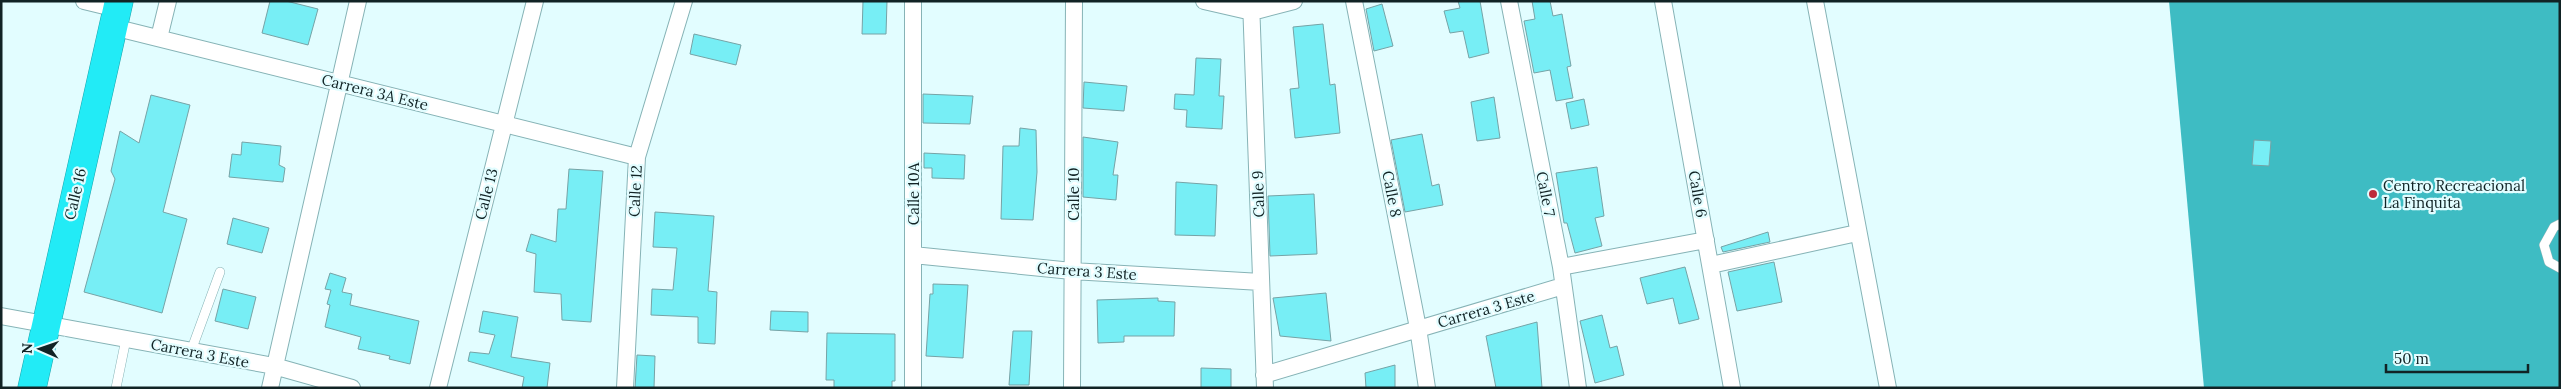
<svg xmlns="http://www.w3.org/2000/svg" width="2561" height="389" font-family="Lora,serif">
	<rect width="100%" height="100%" fill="#e2fdff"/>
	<path fill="#3ebcc3" d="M2169,1h391v387h-356z"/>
	<path fill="#77eef5" stroke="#76a3a6" d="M270,1h16l32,8 -10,36 -46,-12z
		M863,1h24l-1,33h-24z
		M1458,1h22l9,52 -20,5 -6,-27 -13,2 -6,-22 16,-3z
		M1532,1h18l3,15 9,-2 9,52 -4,1 6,31 -17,3 -6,-31 -16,3 -10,-52 11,-2z
		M1382,4l11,42 -19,5 -8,-42z
		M1323,24l7,61 5,-1 5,49 -45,5 -5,-49 9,-1 -6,-61z
		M694,34l47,11 -5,20 -46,-11z
		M1196,58l25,1 -2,37h5l-2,33 -36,-2 1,-17 -13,-1 1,-15 19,1z
		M1084,82l43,4 -3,25 -41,-3z
		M923,94l50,2 -3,28 -47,-1z
		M151,95l39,10 -27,107 24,7 -25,94 -78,-21 31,-113 -4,-8 9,-40 19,12z
		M1494,97l6,41 -23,3 -6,-39z
		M1584,99l5,26 -18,4 -5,-26z
		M1020,128l16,2 1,42 -4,48 -32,-1 2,-73h16z
		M1422,134l10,52 7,-2 4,21 -38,7 -14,-72z
		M1083,137l35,5 -5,33h5l-2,25 -33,-3z
		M2254,140l17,1 -2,25 -17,-1z
		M242,142l39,4 -2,19 6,3 -2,14 -54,-5 3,-23 9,1z
		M924,153l41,2 -1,24 -32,-1v-10h-8z
		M1597,167l7,49 -9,2 7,28 -27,7 -8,-30h-3l-8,-50z
		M569,169l34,2 -12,151 -29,-2 -1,-26 -27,-2 2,-38 -10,-3 5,-17 25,8 2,-33h8z
		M1176,182l41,3 -2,51 -40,-1z
		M1314,194l3,60 -47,2 -2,-60z
		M655,212l59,4 -6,75 9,1 -2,52 -17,-1v-26l-47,-2 1,-26 21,1 4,-42 -24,-1z
		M233,218l36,10 -7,25 -35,-9z
		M1768,232l2,10 -47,10 -2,-5z
		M1774,262l8,40 -45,9 -9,-39z
		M1685,267l14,52 -20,5 -6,-26 -26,6 -7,-26z
		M330,273l16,5 -4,14 10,2 -2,11 69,16 -9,43 -21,-5 1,-3 -32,-7 3,-12 -36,-10 5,-22 -3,-1 4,-14 -6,-1z
		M933,284l35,1 -5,73 -37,-2 4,-62h3z
		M223,289l33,8 -8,32 -33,-8z
		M1326,293l5,48 -51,-5 -7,-38z
		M1158,298v3l17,1 -1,34h-50v6l-26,1 -1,-43z
		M483,311l35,6 -7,40 39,6 -3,25h-25l2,-11 -56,-16 2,-9 19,2 6,-19 -16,-3z
		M771,311l37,1v20l-38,-2z
		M1602,315l8,33 7,-2 7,29 -29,8 -15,-62z
		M1537,322l5,66h-46l-10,-52z
		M1013,331h19l-3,54h-20z
		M827,333l68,1v47h-3v7h-58v-8h-8z
		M637,355l18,1 -1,32h-19z
		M1395,365v23h-29l-1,-15z
		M1201,368l30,1v19h-30z"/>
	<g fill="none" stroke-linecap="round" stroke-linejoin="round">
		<g stroke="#86b3b6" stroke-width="10">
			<path id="lane" d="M2560,224l-6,3 -10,18 5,17 11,6
				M191,351l29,-79
				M116,388l10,-49"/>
		</g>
		<g stroke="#86b3b6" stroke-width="18">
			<path id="street" d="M84,1l33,8
				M913,1v387
				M1204,1l48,11 42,-11
				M1251,1l14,387
				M1354,1l64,327 9,60
				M1509,1l52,266 17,121
				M1663,1l69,387
				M1815,1l73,387
				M113,27l524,130
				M159,38l9,-37
				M913,255l159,16 189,11
				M1711,265l146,-32
				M1561,267l145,-27
				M1,316l273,50 78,22
				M1264,375l299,-89
				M270,388l88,-387
				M438,388l97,-387
				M625,388l12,-231 47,-156
				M1072,388l2,-387"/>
		</g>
		<g stroke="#1ca5ad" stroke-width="29">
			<path id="highway" d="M32,388l87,-387"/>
		</g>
		<use href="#lane" stroke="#fff" stroke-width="9"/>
		<use href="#street" stroke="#fff" stroke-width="16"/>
		<use href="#highway" stroke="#22ebf6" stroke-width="28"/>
	</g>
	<circle fill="#bd2c3b" stroke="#e2fdff" stroke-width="2" cx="2373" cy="194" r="5"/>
	<g text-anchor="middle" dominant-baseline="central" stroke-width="4.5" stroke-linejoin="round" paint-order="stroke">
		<g font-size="15" fill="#112325" stroke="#e2fdff">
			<text transform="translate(375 92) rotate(14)">Carrera 3A Este</text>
			<text transform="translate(635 191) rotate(-87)">Calle 12</text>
			<text transform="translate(75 194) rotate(-77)">Calle 16</text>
			<text transform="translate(486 194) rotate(-76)">Calle 13</text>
			<text transform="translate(913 194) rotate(-90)">Calle 10A</text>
			<text transform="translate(1073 194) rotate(-90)">Calle 10</text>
			<text transform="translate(1258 194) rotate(-92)">Calle 9</text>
			<text transform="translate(1392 194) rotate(79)">Calle 8</text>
			<text transform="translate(1546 194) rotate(79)">Calle 7</text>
			<text transform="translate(1698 194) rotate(80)">Calle 6</text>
			<text transform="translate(1087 271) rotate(4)">Carrera 3 Este</text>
			<text transform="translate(1486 309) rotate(-16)">Carrera 3 Este</text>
			<text transform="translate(200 353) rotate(11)">Carrera 3 Este</text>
		</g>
		<g font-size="15" fill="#112325" stroke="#e2fdff" text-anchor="start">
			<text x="2383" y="185">Centro Recreacional<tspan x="2383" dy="17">La Finquita</tspan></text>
		</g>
	</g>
	<rect width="2561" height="389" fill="none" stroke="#112325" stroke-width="5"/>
	<g transform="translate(40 349) rotate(272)" stroke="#e2fdff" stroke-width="4" paint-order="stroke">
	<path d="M0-4L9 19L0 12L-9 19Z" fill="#112325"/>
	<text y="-8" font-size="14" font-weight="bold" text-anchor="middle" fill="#112325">N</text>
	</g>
	<path d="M2386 364v8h142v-8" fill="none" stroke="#112325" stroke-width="2.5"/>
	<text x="2394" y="364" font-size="15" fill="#112325" stroke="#e2fdff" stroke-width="4" paint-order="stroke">50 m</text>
</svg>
